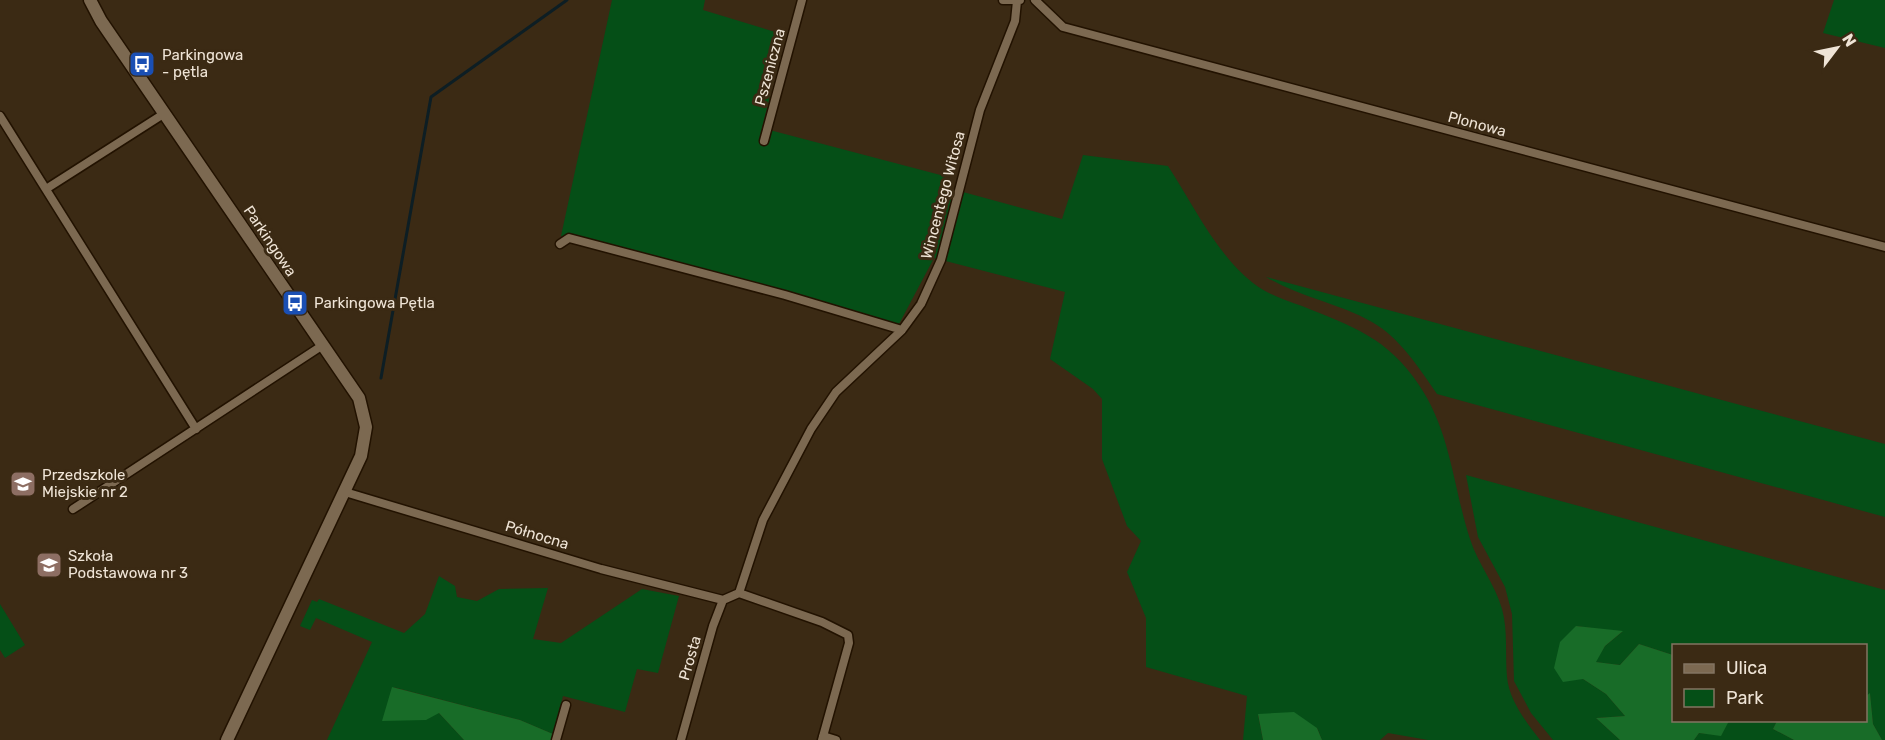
<svg xmlns="http://www.w3.org/2000/svg" width="1885" height="740" font-family="Rubik,sans-serif">
	<rect width="100%" height="100%" fill="#3b2a14"/>
	<path fill="#054f17" d="M612,0h93l-2,10 82,25 -23,93 186,49 4,12 110,30 21,-64 85,11c25,38 48,88 85,117 14,11 32,17 49,23 50,20 86,32 117,79 32,47 34,102 51,154 8,25 25,45 32,70 6,21 3,45 5,68 2,23 19,45 33,63h-112l-40,-7 -8,7h-58l-5,-12 -59,-13 5,25h-20l4,-44 -101,-29v-49l-19,-46 14,-31 -14,-15 -25,-67v-60l-9,-10 -43,-30 15,-67 -131,-34 -35,66 -338,-88z
		M1834,0h51v48l-62,-15z
		M1266,277l619,167v73l-448,-123c-18,-26 -37,-56 -65,-72 -34,-19 -73,-25 -106,-45z
		M1466,475l419,115v150h-3l-9,-16 -3,-30 -4,2v-50h-192l-1,9 -34,-11 -19,21 -25,-3 10,-16 17,-14 -46,-6 7,53 23,15 19,22 -29,2 24,22h-67l-22,-27 -17,-32 -2,-67 -7,-27 -27,-50z
		M439,576l16,10 2,11 20,4 22,-12 49,-1 -15,51 28,4 81,-54 37,7 -21,77 -21,-4 -12,43 -62,-16 -10,38 -33,-14 -127,-33 46,26 25,27h-137l45,-98 -56,-24 -6,12 -10,-4 12,-26 5,2 2,-3 85,34 21,-19z
		M0,604l25,41 -20,13 -5,-8z
		M1729,720l48,1 -4,8 21,11h-100l5,-7 22,2z"/>
	<path fill="#186c28" d="M1576,626l47,5 -18,15 -9,16 24,3 19,-21 34,11 1,65 55,1 -8,15 -22,-3 -5,7h-74l-24,-22 29,-2 -19,-22 -23,-15 -20,3 -9,-14 6,-26z
		M392,687l128,33 33,14 -1,6h-88l-25,-27 -13,7 -44,1z
		M1870,693l3,31 9,16h-88l-21,-11 4,-8 89,-1v-24z
		M1294,712l23,16 5,12h-59l-5,-26z"/>
	<g fill="none" stroke-linecap="round" stroke-linejoin="round">
		<path stroke="#0d1e24" stroke-width="3" d="M381,378l50,-281 136,-97"/>
		<g stroke="#221200" stroke-width="11">
			<path id="street" d="M1003,0h17
				M1035,0l28,27 822,220
				M0,116l196,313
				M764,141l38,-141
				M46,189l119,-76
				M560,244l9,-6 216,57 117,35
				M345,492l256,77 122,31
				M73,509l250,-164
				M739,593l24,-73 48,-91 25,-37 66,-62 19,-26 20,-44 39,-150 35,-89 2,-20
				M739,593l83,29 26,13 1,8 -27,97
				M823,736l13,4
				M556,740l10,-35
				M681,740l32,-114 10,-26 16,-7"/>
		</g>
		<g stroke="#221200" stroke-width="15">
			<path id="secondary" d="M90,0l11,21 258,377 7,29 -5,29 -134,284"/>
		</g>
		<use href="#street" stroke="#7c6951" stroke-width="8"/>
		<use href="#secondary" stroke="#7c6951" stroke-width="12"/>
	</g>
	<defs>
		<g id="bus-square" transform="scale(1.35)"><rect x="-9" y="-9" width="18" height="18" rx="4" fill="#1a4fb4" stroke="#3b2a14"/><path d="M-5-6H5V4H4V6H2V4H-2V6H-4V4H-5ZM-3.5-4V0h7V-4ZM-3.5 1.2v1.5H-2V1.2ZM2 1.2v1.5H3.5V1.2Z" fill="#fff"/></g>
		<g id="school-square" transform="scale(1.35)"><rect x="-9" y="-9" width="18" height="18" rx="4" fill="#8d6e63" stroke="#3b2a14"/><path d="M0-5L7-2L0 1L-7-2ZM-4 1L0 2.5L4 1V4Q0 6-4 4Z" fill="#fff"/></g>
	</defs>
	<g fill-rule="evenodd">
		<use href="#bus-square" x="142" y="64"/>
		<use href="#bus-square" x="295" y="303"/>
		<use href="#school-square" x="23" y="484"/>
		<use href="#school-square" x="49" y="565"/>
	</g>
	<g text-anchor="middle" dominant-baseline="central" stroke-width="6" stroke-linejoin="round" paint-order="stroke">
		<g font-size="15" fill="#efe4d6" stroke="#3b2a14" text-anchor="start">
			<text x="162" y="55">Parkingowa<tspan x="162" dy="17">- pętla</tspan></text>
			<text x="314" y="303">Parkingowa Pętla</text>
			<text x="42" y="475">Przedszkole<tspan x="42" dy="17">Miejskie nr 2</tspan></text>
			<text x="68" y="556">Szkoła<tspan x="68" dy="17">Podstawowa nr 3</tspan></text>
		</g>
		<g font-size="15" fill="#efe4d6" stroke="#3b2a14">
			<text transform="translate(770 67) rotate(-75)">Pszeniczna</text>
			<text transform="translate(1477 124) rotate(15)">Plonowa</text>
			<text transform="translate(943 195) rotate(-75)">Wincentego Witosa</text>
			<text transform="translate(270 241) rotate(56)">Parkingowa</text>
			<text transform="translate(537 535) rotate(17)">Północna</text>
			<text transform="translate(690 658) rotate(-74)">Prosta</text>
		</g>
	</g>
	<rect x="1672" y="644" width="195" height="78" fill="#3b2a14" stroke="#837462" stroke-width="1.5"/>
	<rect x="1684" y="664" width="30" height="9" fill="#7c6951" stroke="#837462" stroke-width="1.5"/>
	<text x="1726" y="674" font-size="18" fill="#efe4d6">Ulica</text>
	<rect x="1684" y="689" width="30" height="18" fill="#054f17" stroke="#837462" stroke-width="1.5"/>
	<text x="1726" y="704" font-size="18" fill="#efe4d6">Park</text>
	<g transform="translate(1837 48) rotate(58)" stroke="#3b2a14" stroke-width="4.5" paint-order="stroke">
	<path d="M0-4.5L10 22L0 15L-10 22Z" fill="#efe4d6"/>
	<text y="-9" font-size="16" font-weight="bold" text-anchor="middle" fill="#efe4d6">N</text>
	</g>
</svg>
